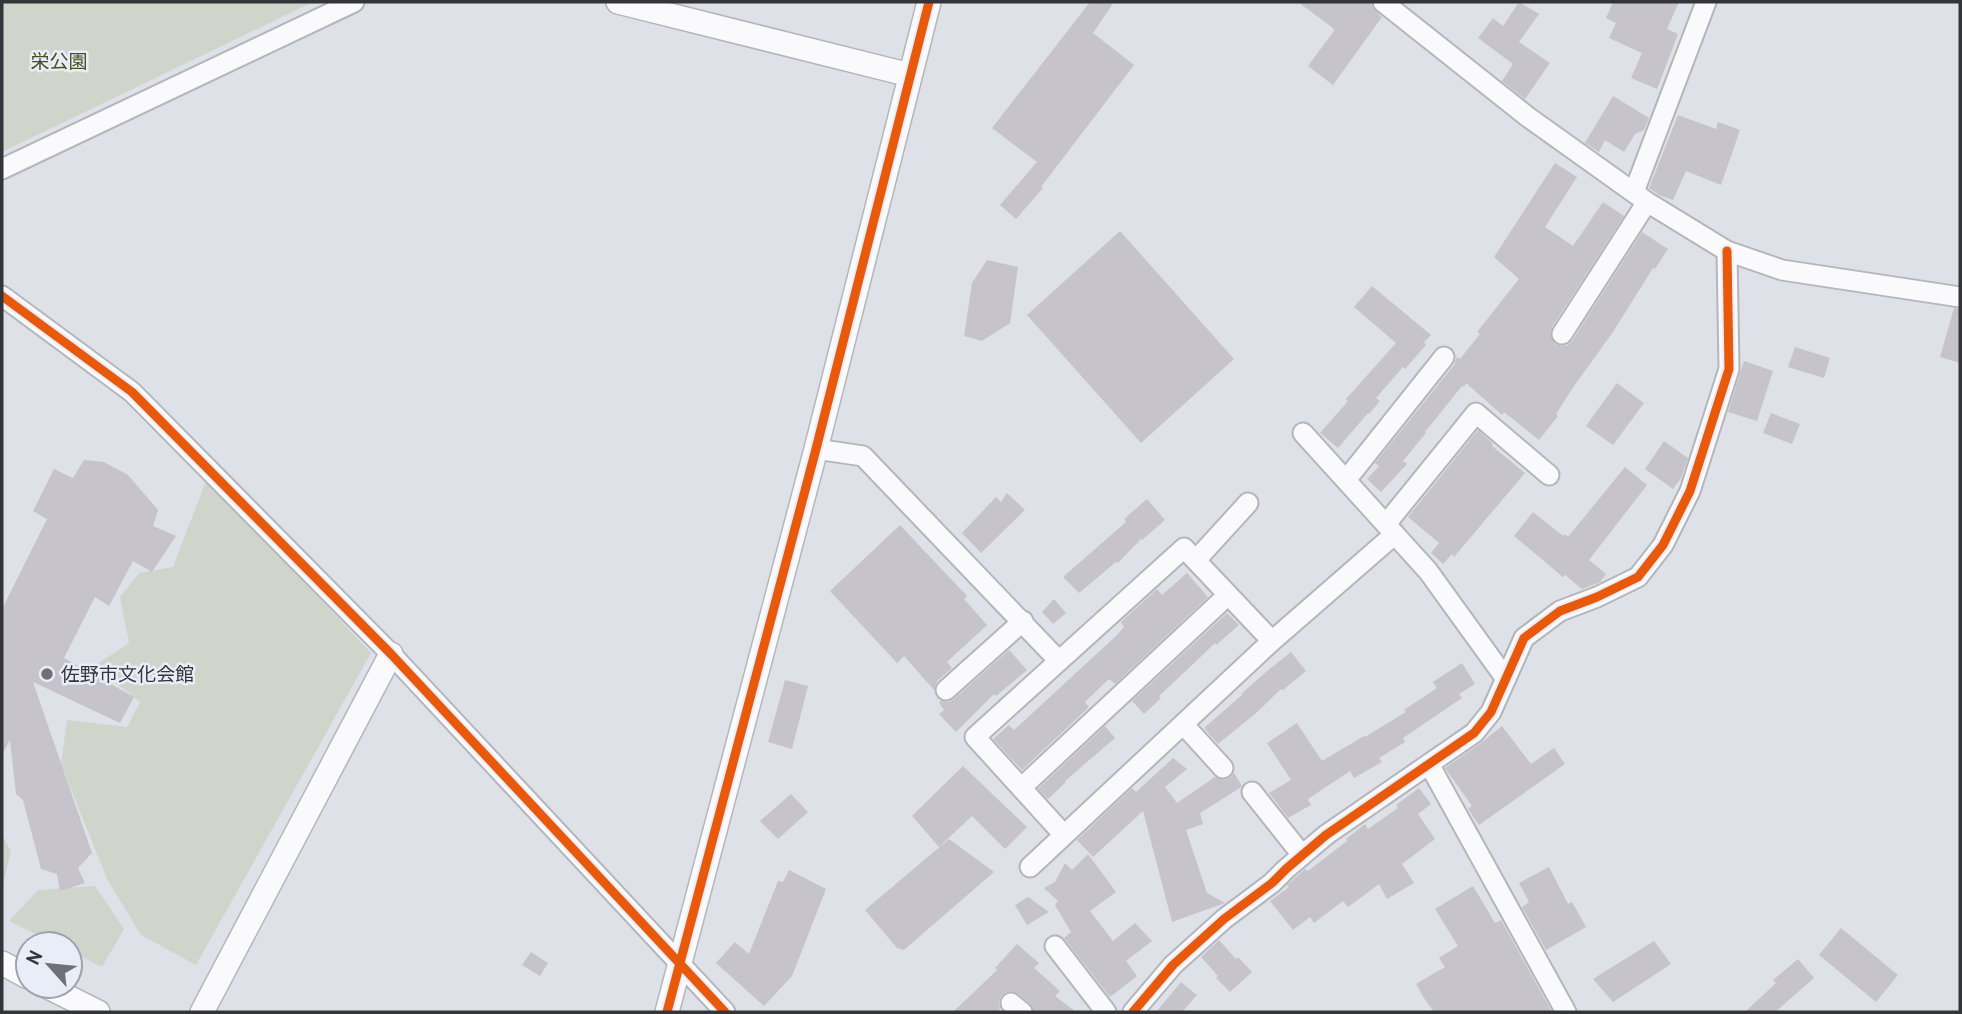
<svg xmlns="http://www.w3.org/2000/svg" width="1962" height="1014" font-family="'PT Sans','Noto Sans JP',sans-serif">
	<rect width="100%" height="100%" fill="#dee1e8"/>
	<path fill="#d0d5cb" d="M2,2h311l-311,150z
		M207,478l164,175 -175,312 -55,-30 -34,-56 -46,-115 6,-44 60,7 13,-25 -46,-36 35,-23 -9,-46 19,-24 34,-6z
		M2,835l9,16 -9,38z
		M95,886l29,43 -22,38 -32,-16v-7h-14l-47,-23 29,-31z"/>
	<path fill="#c7c3ca" d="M1090,2h24l-21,31 41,32 -93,122 2,1 -27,31 -16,-14 37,-43 -45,-34z
		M1298,2h73l1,5 10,10 -49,68 -25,-19 26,-35 -1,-3z
		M1519,2l20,12 -20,28 31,21 -25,36 -23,-18 11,-17 -35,-26 15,-20 10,8z
		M1613,2h66l-12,27 11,5 -21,55 -26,-11 11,-25 -33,-15 7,-15 -10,-5z
		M1613,96l36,22 -5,12 -9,4 -11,18 -19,-12 -6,12 -14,-9z
		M1678,115l38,14 2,-7 22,8 -19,55 -35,-14 -13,29 -14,-5 -10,-7z
		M1555,163l22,14 -32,50 28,19 30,-44 21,14 -72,111 -2,7 5,10 7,2 6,-1 4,-4 70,-109 26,17 -13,20 -2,-1 -40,64 -39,54 -18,28 2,2 -19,24 -35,-28 -2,3 -36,-32 -2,4 -2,-1 -37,46 1,1 -23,28 4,3 -26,28 -14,-13 12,-13 -4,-3 79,-98 3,-8 3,2 20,-25 -3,-2 42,-53 -25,-22z
		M1120,231l114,128 -93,84 -114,-128z
		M987,260l31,7 -8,56 -28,18 -18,-5 8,-53z
		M1372,286l59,49 -7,7 2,3 -21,24 -2,-2 -27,31 4,3 -11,13 -1,-1 -30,35 -18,-15 28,-32 -2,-2 50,-56 -42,-36z
		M1954,308l6,1v54l-20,-6z
		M1795,347l35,11 -6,20 -36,-11z
		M1744,361l29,10 -16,50 -29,-9z
		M1617,383l27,20 -31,42 -27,-19z
		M1771,413l29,11 -8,20 -29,-11z
		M1478,430l15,14 -1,2 33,27 -71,84 -2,-3 -9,10 -12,-11 8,-10 -31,-26z
		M1664,441l24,17 -7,20 -8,11 -28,-20z
		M84,460l20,2 24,13 30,35 -5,16 23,10 -24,36 -19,-11 -24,45 -14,-9 -31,61 70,39 -14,26 -87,-41 59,171 -14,15 7,15 -25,8 -3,-17 -16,-5 -18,-69 -7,-6 -6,-54 -8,15v-146l45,-90 -14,-8 21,-42 19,9z
		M1625,467l22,18 -58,75 17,14 -6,8 -18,7 -17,-14 -2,2 -49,-41 19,-24 30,24 1,-2 4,3z
		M1007,493l18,17 -44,43 -19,-20 34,-36 5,5z
		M1147,499l18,21 -23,20 -1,-1 -23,24 -2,-1 -37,31 -16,-16 63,-55 -2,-3z
		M900,525l67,71 -3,3 23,26 -40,37 5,6 -15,13 -3,9 -30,-34 -7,7 -67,-72z
		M1187,573l21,24 -93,87 -6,-5 -24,23 4,5 -67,63 -29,-31 16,-14 5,5 103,-95 7,-8 -3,-5 36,-33 5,6z
		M1054,599l12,14 -13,11 -11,-12z
		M1227,613l12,12 -23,20 -1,-2 -25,24 -31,29 2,2 -17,16 -12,-13z
		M1009,650l18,20 -31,26 -2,-2 -38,38 -17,-18 5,-4 -5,-7 2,-2 8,1 5,-3z
		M1291,652l15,19 -23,19 -2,-1 -26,25 -37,30 -14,-16 38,-33 -1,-1 25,-22z
		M1462,663l13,21 -16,10 3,4 -59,40 2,4 -26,16 3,4 -28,16 -4,-7 -42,28 3,6 -23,13 -19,-25 22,-13 -24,-37 30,-20 25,38 42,-25 1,1 41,-25 -2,-2 33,-22 -4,-6z
		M785,680l23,6 -16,63 -24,-7z
		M1105,726l10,12 -50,43 1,1 -18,17 -10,-10z
		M1502,726l29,38 23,-16 11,16 -86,61 -11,-16 4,-3 -27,-38 36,-25z
		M1173,758l14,11 -22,18 12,16 38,-26 10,3 6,-3 3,-4 8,13 -2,2 -40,25 3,11 -17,6 21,63 18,10 -53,19 -29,-111 -50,46 -16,-17 55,-52 4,4z
		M963,766l64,61 -22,22 -33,-33 -33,31 -27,-31z
		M1419,788l12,16 -13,10 17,25 -33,25 12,19 -27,16 -8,-15 -31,23 -5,-6 -29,22 -4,-6 -17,13 -23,-29 19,-14 -2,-2 18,-16 3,2 39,-30 -1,-2 19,-15 3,5 30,-21 -2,-3z
		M791,794l17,18 -30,27 -18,-18z
		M949,839l45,33 -90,78 -7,-2 -32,-38z
		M1088,854l28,38 -26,19 23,30 22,-18 17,18 -26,20 11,15 -27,21 -46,-59 7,-6 -16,-27 3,-4 -14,-13 11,-6 10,-19 7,7z
		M1549,867l19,37 4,-2 14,25 -40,23 -24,-43 7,-5 -10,-19z
		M789,870l37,19 -34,87 -28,30 -48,-43 19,-21 14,12 29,-73 5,1z
		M1473,886l22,37 6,-3 51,92h-118l-10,-14 -8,-14 29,-17 -6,-9 19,-12 -23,-37z
		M1028,897l21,15 -22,13 -12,-20z
		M1841,928l57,47 -22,27 -57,-47z
		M1219,940l17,19 2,-2 14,15 -22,20 -14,-14 2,-2 -17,-19z
		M1654,941l17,23 -58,38 -20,-23z
		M1017,944l22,19 -5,5 26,23 -5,5 21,16h-42l-4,-9 -11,-9 -7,-3 -6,1 -5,4 -2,6 1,7 -3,3h-44l44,-42 -2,-2z
		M531,952l17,11 -8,13 -18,-11z
		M1798,959l16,19 -39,34h-30l31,-29 -3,-3z
		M1181,982l16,13 -15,17h-26z"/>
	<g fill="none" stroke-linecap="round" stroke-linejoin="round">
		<g stroke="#b4b6ba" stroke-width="23">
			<path id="minor" d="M1383,2l145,115 119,85 80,49 55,19 178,27
				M2,169l352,-167
				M1634,192l72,-190
				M2,296l130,96 259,262 334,358
				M1562,334l85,-132
				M1303,433l125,138 78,108
				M816,449l47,7 196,205
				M1346,480l98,-123
				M1386,524l90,-111 73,62
				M1196,560l52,-57
				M1272,641l123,-107
				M946,690l77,-69
				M1183,724l40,44
				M1429,764l137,248
				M1021,788l207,-193
				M1252,792l50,63
				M1030,867l242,-226 -88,-93 -209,189 89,98
				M1055,946l51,66
				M1011,1003l11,9
				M1133,1012l40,-47 51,-46 48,-36 14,-14 40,-34 148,-102 17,-21 33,-74 36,-27 37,-14 41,-20 25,-32 27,-54 39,-122 -2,-118"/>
		</g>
		<g stroke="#b4b6ba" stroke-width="26">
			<path id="tertiary" d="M618,2l292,73
				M2,963l26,14
				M46,986l52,26
				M202,1012l189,-358
				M667,1012l149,-563 113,-447"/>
		</g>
		<use href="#minor" stroke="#fafafc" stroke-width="19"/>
		<use href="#tertiary" stroke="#fafafc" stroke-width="23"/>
		<g stroke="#e9edf8" stroke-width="13">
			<path id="cycleway" d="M2,296l130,96 259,262 334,358
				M667,1012l149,-563 113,-447
				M1133,1012l40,-47 51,-46 48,-36 14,-14 40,-34 148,-102 17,-21 33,-74 36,-27 37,-14 41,-20 25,-32 27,-54 39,-122 -2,-118"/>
		</g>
		<use href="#cycleway" stroke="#e8590c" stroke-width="9"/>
	</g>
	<circle fill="#6f7176" stroke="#e9edf8" stroke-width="2.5" cx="47" cy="674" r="7"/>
	<g text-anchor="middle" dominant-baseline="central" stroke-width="5" stroke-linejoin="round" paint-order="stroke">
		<g font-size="19" fill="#45501e" stroke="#e9edf8">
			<text x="59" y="61">栄公園</text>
		</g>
		<g font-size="19" fill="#333539" stroke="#e9edf8" text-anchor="start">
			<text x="61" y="674">佐野市文化会館</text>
		</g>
	</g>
	<rect width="1962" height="1014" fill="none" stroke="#333539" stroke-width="7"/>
	<g transform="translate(49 965) rotate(297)"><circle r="33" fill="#e9edf8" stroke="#a0a3ac" stroke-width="2"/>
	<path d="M0-5L12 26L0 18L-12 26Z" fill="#6f7176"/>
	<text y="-10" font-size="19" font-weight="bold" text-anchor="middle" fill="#333539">N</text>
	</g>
</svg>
